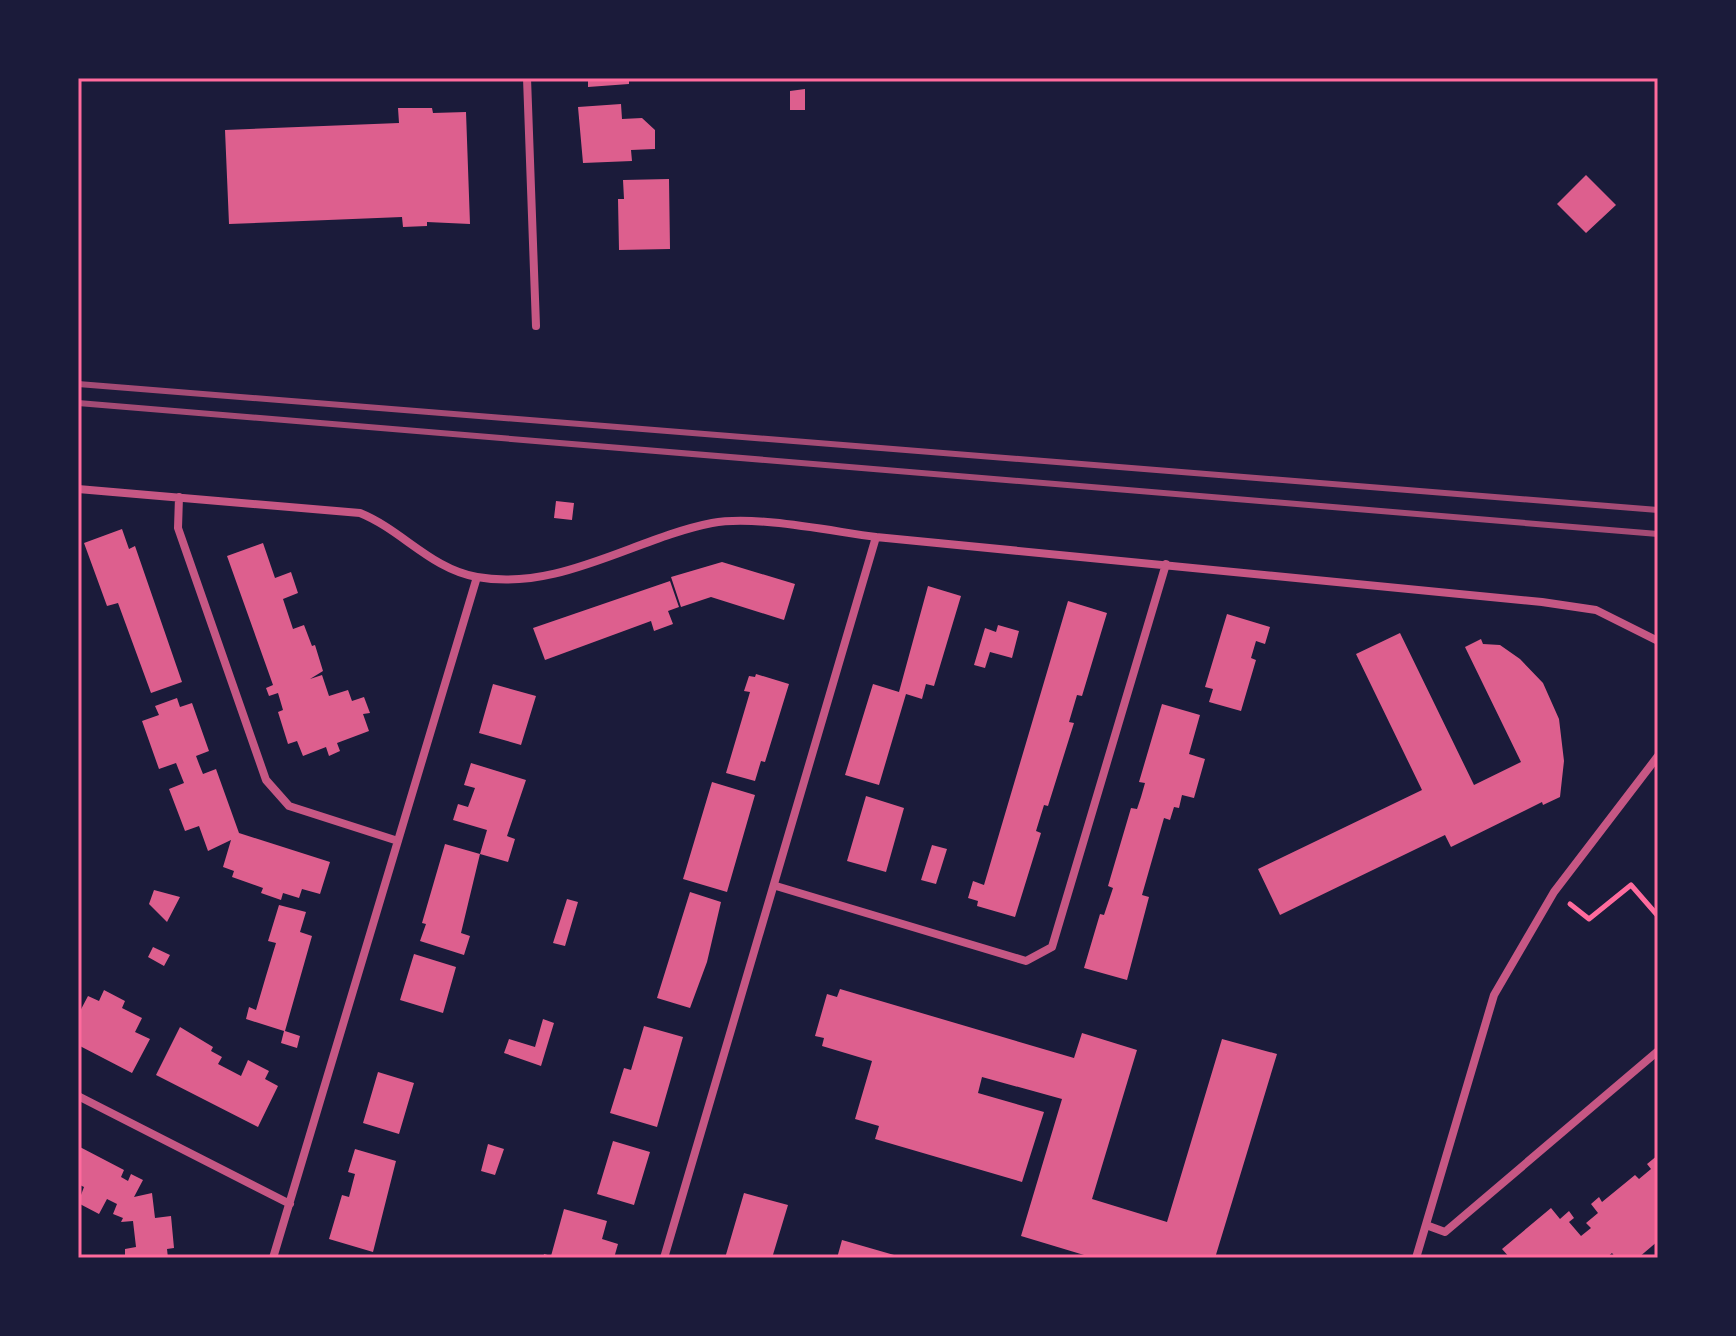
<svg xmlns="http://www.w3.org/2000/svg" width="1736" height="1336" font-family="'Exo 2',sans-serif">
	<rect width="100%" height="100%" fill="#1b1b3a"/>
	<path fill="#dd5f8e" d="M588,78h41v6l-41,3z
		M805,89v21h-15v-19z
		M621,104l1,15 20,-1 13,12v19l-24,1 1,11 -49,2 -5,-56z
		M398,108h34l1,5 33,-1 4,112 -43,-2v4l-24,1 -1,-10 -173,7 -4,-94 174,-7z
		M1586,175l30,30 -30,28 -29,-29z
		M669,179l1,70 -51,1 -1,-51h6l-1,-19z
		M556,501l18,2 -2,17 -18,-2z
		M122,529l7,20 6,-3 47,136 -31,11 -33,-90 -11,3 -23,-63z
		M263,543l12,35 16,-6 7,21 -15,6 10,30 11,-4 8,21 3,-1 8,26 -13,8 12,-4 7,21 19,-6 4,11 12,-4 6,16 -7,1 6,17 -32,12 3,8 -11,5 -3,-9 -23,9 -6,-15 -9,3 -10,-32 5,-2 -5,-17 -9,3 -3,-8 7,-3 -46,-129z
		M722,562l73,22 -11,36 -73,-23 -30,10 -10,-30z
		M670,581l9,26 -11,4 5,13 -19,7 -3,-10 -106,39 -12,-32z
		M928,586l33,10 -27,90 -8,-2 -4,15 -16,-5 -27,91 -34,-10 28,-91 26,8z
		M1068,601l39,12 -25,83 -5,-1 -8,27 5,1 -26,83 -4,-1 -8,26 5,2 -26,84 -38,-11 1,-5 -10,-3 5,-17 11,4z
		M1227,614l43,13 -5,17 -9,-3 -5,17 5,2 -15,51 -32,-9 4,-13 -8,-2z
		M998,625l21,6 -7,27 -22,-6 -5,16 -11,-3 11,-37 11,4z
		M1400,633l74,152 47,-23 -56,-115 16,-8 2,5 17,1 20,14 23,24 16,36 5,42 -4,36 -17,8 -1,-3 -91,45 -6,-12 -165,80 -22,-46 164,-79 -66,-136z
		M756,674l33,10 -24,78 -4,-1 -6,20 -29,-8 24,-81 -6,-1 5,-15 6,1z
		M493,684l43,12 -15,49 -42,-12z
		M177,698l3,9 12,-4 17,48 -13,5 3,8 4,10 13,-5 23,64 91,29 -10,32 -18,-5 -3,9 -16,-5 -2,7 -20,-7 2,-5 -31,-11 2,-6 -11,-4 8,-27 -23,11 -9,-25 -14,5 -16,-42 15,-6 -8,-20 -17,6 -17,-48 17,-6 -4,-9z
		M1162,704l38,11 -11,39 16,5 -11,39 -12,-3 -3,13 -5,-1 -4,13 -6,-2 -22,77 7,2 -22,83 -43,-12 16,-54 4,1 9,-27 -5,-2 23,-78 6,1 4,-12 4,-14 -6,-1z
		M471,763l55,17 -19,56 8,3 -7,23 -28,-8 7,-24 -34,-10 5,-16 10,3 3,-8 4,-11 -11,-3z
		M712,782l43,13 -28,97 -44,-13z
		M866,796l38,12 -18,64 -39,-11z
		M445,844l35,10 -19,79 9,3 -6,19 -44,-14 6,-17 -4,-1z
		M932,845l15,4 -11,35 -15,-4z
		M154,890l26,7 -13,25 -18,-18z
		M690,892l31,10 -14,60 -17,46 -33,-10z
		M567,899l11,3 -13,44 -12,-3z
		M279,905l27,7 -6,20 12,4 -27,95 15,5 -3,12 -16,-5 3,-12 -38,-12 3,-12 7,3 10,-34 10,-33 -8,-2z
		M153,947l17,8 -6,11 -16,-9z
		M414,954l42,13 -13,46 -43,-13z
		M840,989l234,69 8,-25 55,17 -45,149 75,23 55,-183 55,15 -62,204h-121l-73,-22 41,-137 -80,-22 -4,16 66,19 -22,70 -147,-43 4,-13 -24,-7 17,-58 -50,-15 2,-8 -9,-2 12,-42 10,3z
		M104,990l21,11 -3,7 20,10 -7,14 15,7 -18,34 -54,-28v-30l10,-19 11,5z
		M543,1019l11,4 -13,43 -37,-13 5,-14 26,8z
		M644,1026l39,11 -26,90 -47,-14 14,-45 7,2z
		M180,1027l33,20 -2,4 11,6 -4,7 23,12 7,-16 21,11 -4,8 13,7 -20,41 -102,-52z
		M378,1072l36,11 -15,51 -36,-11z
		M613,1141l37,11 -16,53 -37,-11z
		M488,1144l16,5 -9,26 -14,-4z
		M78,1146l46,24 -3,7 7,4 3,-7 12,6 -9,17 18,-4 3,25 16,-2 3,32 -7,1 1,9h-43v-9l11,-2 -3,-26 -12,1 2,-4 -10,-4 4,-10 -10,-5 -8,15 -21,-11 6,-16 -6,-3z
		M355,1149l41,12 -23,91 -44,-13 13,-44 7,2 6,-23 -7,-2z
		M1658,1155v86l-20,17h-22l-4,-5 -6,5h-96l-8,-9 49,-41 9,11 9,-8 5,7 -5,4 12,14 10,-8 -5,-5 12,-10 -7,-9 8,-7 3,5 33,-27 4,4 12,-10 -4,-5z
		M744,1193l44,12 -16,53h-47z
		M564,1209l43,12 -5,18 16,5 -4,14h-71l1,-4 7,2z
		M842,1240l59,17v1h-64z"/>
	<g fill="none" stroke-linecap="round" stroke-linejoin="round">
		<path stroke="#ff6b9d" stroke-width="5" d="M1570,904l19,15 42,-34 27,31"/>
		<path stroke="#c65784" stroke-width="8" d="M527,78l9,248
			M78,489l282,24c42,17 71,56 117,64 82,15 158,-39 235,-54 44,-8 118,8 164,14l-212,721
			M179,497l-1,31 88,252 23,26 109,35
			M876,537l666,65 54,8 62,31
			M776,886l250,75 26,-14 114,-383
			M78,1096l212,108
			M1426,1225l19,7 213,-181
			M273,1258l204,-681
			M1416,1258l78,-263 60,-103 104,-136"/>
		<path stroke="#a44b75" stroke-width="6" d="M78,384l1580,126
			M78,403l1580,131"/>
	</g>
	<rect width="1736" height="1336" fill="none" stroke="#1b1b3a" stroke-width="160"/>
	<rect x="80" y="80" width="1576" height="1176" fill="none" stroke="#ff6b9d" stroke-width="3"/>
</svg>
